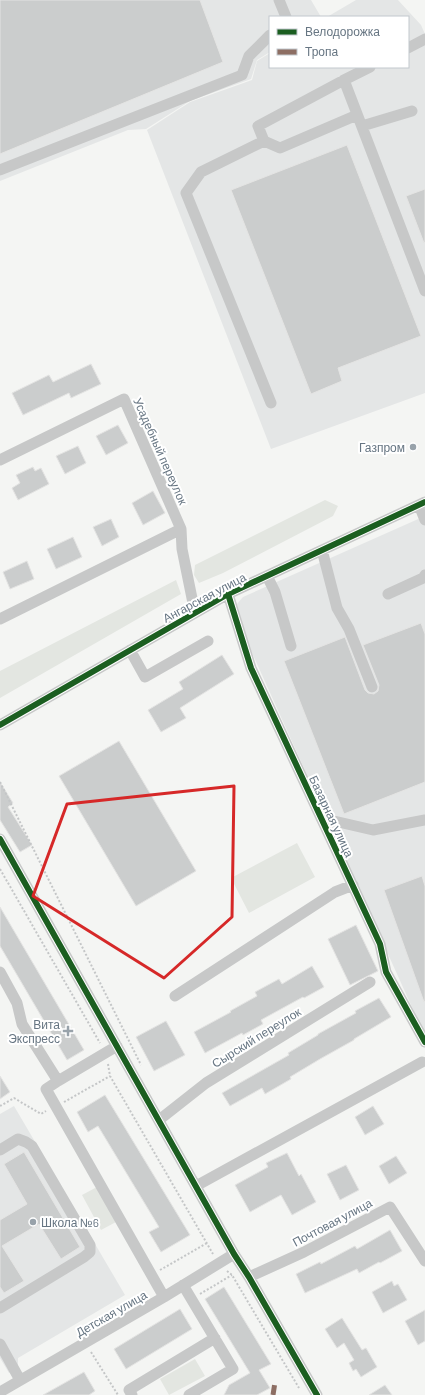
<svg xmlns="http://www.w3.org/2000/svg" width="425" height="1395" font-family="Barlow,sans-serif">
	<rect width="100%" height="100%" fill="#f4f5f3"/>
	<path fill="#e4e6e6" d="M0,0h311l10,17h-51v35l-13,8 -6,19 -61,22 -44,28 -18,1 -128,51z
		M356,0h42l23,25 4,9v359l-154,56 -124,-319 43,-28 62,-22 5,-19 13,-8v14h138v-50h-81z
		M425,516v520l-177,-392 -11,-40 6,-7z
		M14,1106l111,189 -107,63v9l-9,6 -9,-15v-244z"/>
	<path fill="#e3e6e1" d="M325,500l13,6 -5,10 -110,57 -24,10 -5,-8 1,-10z
		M176,580l5,14 -181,104v-27z
		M297,843l18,34 -66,36 -18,-35z
		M97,1187l19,35 -15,8 -19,-35z
		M195,1359l10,17 -36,19 -9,-16z"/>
	<path fill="#cbcdcd" stroke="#e4e4e3" d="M0,0h200l23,62 -223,92z
		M347,145l74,191 -83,32 4,13 -31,13 -80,-204z
		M425,189v53l-1,1 -18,-47z
		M91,364l10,20 -30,14 -2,-5 -46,22 -11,-22 37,-18 4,7z
		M118,425l10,18 -22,12 -10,-19z
		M78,446l8,17 -21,11 -9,-18z
		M33,467l2,4 6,-3 8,16 -31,16 -6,-12 8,-5 -4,-8z
		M153,491l12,22 -22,12 -11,-22z
		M111,519l8,18 -17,9 -9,-19z
		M73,537l9,20 -26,12 -9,-20z
		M27,561l7,18 -24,10 -7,-17z
		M421,623l4,11v148l-81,32 -60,-153 61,-24 20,53 3,3 6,1 4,-3 1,-6 -16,-40z
		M222,655l12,19 -54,34 6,10 -25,14 -13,-22 35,-21 -4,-7z
		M119,741l77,130 -60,35 -77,-130z
		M0,782l13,21 -5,4 24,38 -12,7 -20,-32z
		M422,876l3,10v115l-1,1 -40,-112z
		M0,907l84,143 -17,10 -67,-114z
		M356,925l22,46 -28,14 -22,-46z
		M312,966l12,21 -20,11 -1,-1 -42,23 2,4 -20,11 -1,-2 -37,20 -11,-21 37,-20 -1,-1 27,-15 -2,-4 24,-13 3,5z
		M379,998l12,19 -37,22v1l-34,19 -30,18 1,2 -26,15 -3,-6 -32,18 -8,-13 67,-38 -1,-2 30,-18v-1l38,-21 -1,-2z
		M166,1021l19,34 -31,16 -18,-34z
		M0,1076l10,16 -10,7z
		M105,1095l85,140 -29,17 -12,-20 10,-5 -61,-101 -10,6 -11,-20z
		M373,1106l11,18 -19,11 -10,-18z
		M24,1152l56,95 -19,12 -22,-35 -37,22 22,35 -20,12 -4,-6v-67l27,-16 -23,-40z
		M287,1153l12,23 2,-2 15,28 -24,13 -11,-20 -31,17 -15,-27 33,-18 -2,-4z
		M396,1156l11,17 -18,11 -10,-18z
		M346,1165l13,25 -19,10 -13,-26z
		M390,1230l12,21 -22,12 -1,-1 -20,11 -2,-4 -52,24 -9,-19 24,-12 1,2 34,-18 2,3z
		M392,1281l2,5 4,-2 9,16 -24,13 -11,-21z
		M224,1287l47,77 -12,6 11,18 -13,7h-33l5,-10 21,-12 -45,-74z
		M180,1309l12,20 -66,40 -12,-20z
		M425,1310v31l-7,4 -13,-24z
		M342,1318l20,32 4,-2 11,19 -16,10 -5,-8 -3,2 -4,-8 5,-3 -10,-17 -7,5 -12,-19z
		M84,1372l11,19 -6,4h-46z
		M385,1385l7,10h-23z"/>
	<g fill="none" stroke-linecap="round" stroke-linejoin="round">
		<path stroke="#c4c6c7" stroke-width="2" stroke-dasharray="2 2" stroke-linecap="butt" d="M0,782l141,283
			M0,869l100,174
			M108,1064l2,12 103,178
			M64,1102l46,-26
			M0,1106l14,-8 27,16 5,-3
			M160,1270l47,-27
			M227,1271l5,4 67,113
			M200,1294l32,-19
			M91,1352l27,43"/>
		<path stroke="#c7c8c8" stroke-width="11" d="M279,0l7,17
			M408,48l17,-9
			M370,67l-26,13 81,211
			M362,126l50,-15
			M264,141l16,7 77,-33
			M0,170l242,-95 7,-19 21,-21
			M271,403l-85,-210 15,-21 63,-31 -6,-15 86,-46
			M0,460l124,-61 57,130 1,20 13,64
			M419,505l6,15
			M322,550l15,58 12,21 23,58
			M267,576l8,16 16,54
			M228,594l23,74 129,276 6,28 39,70
			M388,594l35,-16 2,-3
			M0,619l181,-90
			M130,650l15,27 63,-36
			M0,725l228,-131 197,-92
			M321,818l52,12 52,-10
			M0,839l234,415 15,23 68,118
			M0,972l17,31 5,21 36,57 -12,8 118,208
			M175,996l160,-104 18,-7
			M58,1081l59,-35
			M159,1120l47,-37 164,-101
			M0,1150l18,-11 8,3 6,4 58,99v7l-6,5 -84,51
			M196,1186l226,-124
			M249,1277l55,-25 86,-45 35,54
			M183,1285l50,84 -44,26
			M0,1344l20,36
			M0,1392l164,-95 70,-43
			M132,1395l-3,-5 86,-52"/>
		<path stroke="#8d6e63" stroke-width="5" stroke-dasharray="10 5" stroke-linecap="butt" d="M273,1395l2,-13"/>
		<g stroke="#fff" stroke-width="8">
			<path id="cycleway" d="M228,594l23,74 129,276 6,28 39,70
				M0,725l228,-131 197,-92
				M0,839l234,415 15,23 68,118"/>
		</g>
		<use href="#cycleway" stroke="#1b5e20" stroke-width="6"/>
	</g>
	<path fill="none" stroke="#d62828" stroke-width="3" stroke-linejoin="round" d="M234,786l-2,131 -68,61 -131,-82 34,-92z"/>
	<g fill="#98a2aa" stroke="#fff" stroke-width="1.5">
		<circle cx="413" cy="447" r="4"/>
		<path d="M66 1025h4v4h4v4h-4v4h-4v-4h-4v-4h4z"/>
		<circle cx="33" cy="1222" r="4"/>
	</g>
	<g text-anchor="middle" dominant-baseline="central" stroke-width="4" stroke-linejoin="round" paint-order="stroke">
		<g font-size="12" fill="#667582" stroke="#fff" text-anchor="end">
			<text x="405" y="447">Газпром</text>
			<text x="60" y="1024">Вита<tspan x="60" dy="14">Экспресс</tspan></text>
			<text x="41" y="1222" text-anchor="start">Школа №6</text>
		</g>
		<g font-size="12" fill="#667582" stroke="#fff">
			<text transform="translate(161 451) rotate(66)">Усадебный переулок</text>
			<text transform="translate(204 597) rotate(-28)">Ангарская улица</text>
			<text transform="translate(332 816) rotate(65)">Базарная улица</text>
			<text transform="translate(256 1037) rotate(-32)">Сырский переулок</text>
			<text transform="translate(332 1222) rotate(-28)">Почтовая улица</text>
			<text transform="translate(111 1313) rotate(-30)">Детская улица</text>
		</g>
	</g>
	<rect x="269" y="16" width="140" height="52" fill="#ffffff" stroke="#c2c8cd"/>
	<rect x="277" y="29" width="20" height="6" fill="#1b5e20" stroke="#c2c8cd"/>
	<text x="305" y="36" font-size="12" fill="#667582">Велодорожка</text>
	<rect x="277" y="49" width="20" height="6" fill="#8d6e63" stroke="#c2c8cd"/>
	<text x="305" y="56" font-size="12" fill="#667582">Тропа</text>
</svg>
